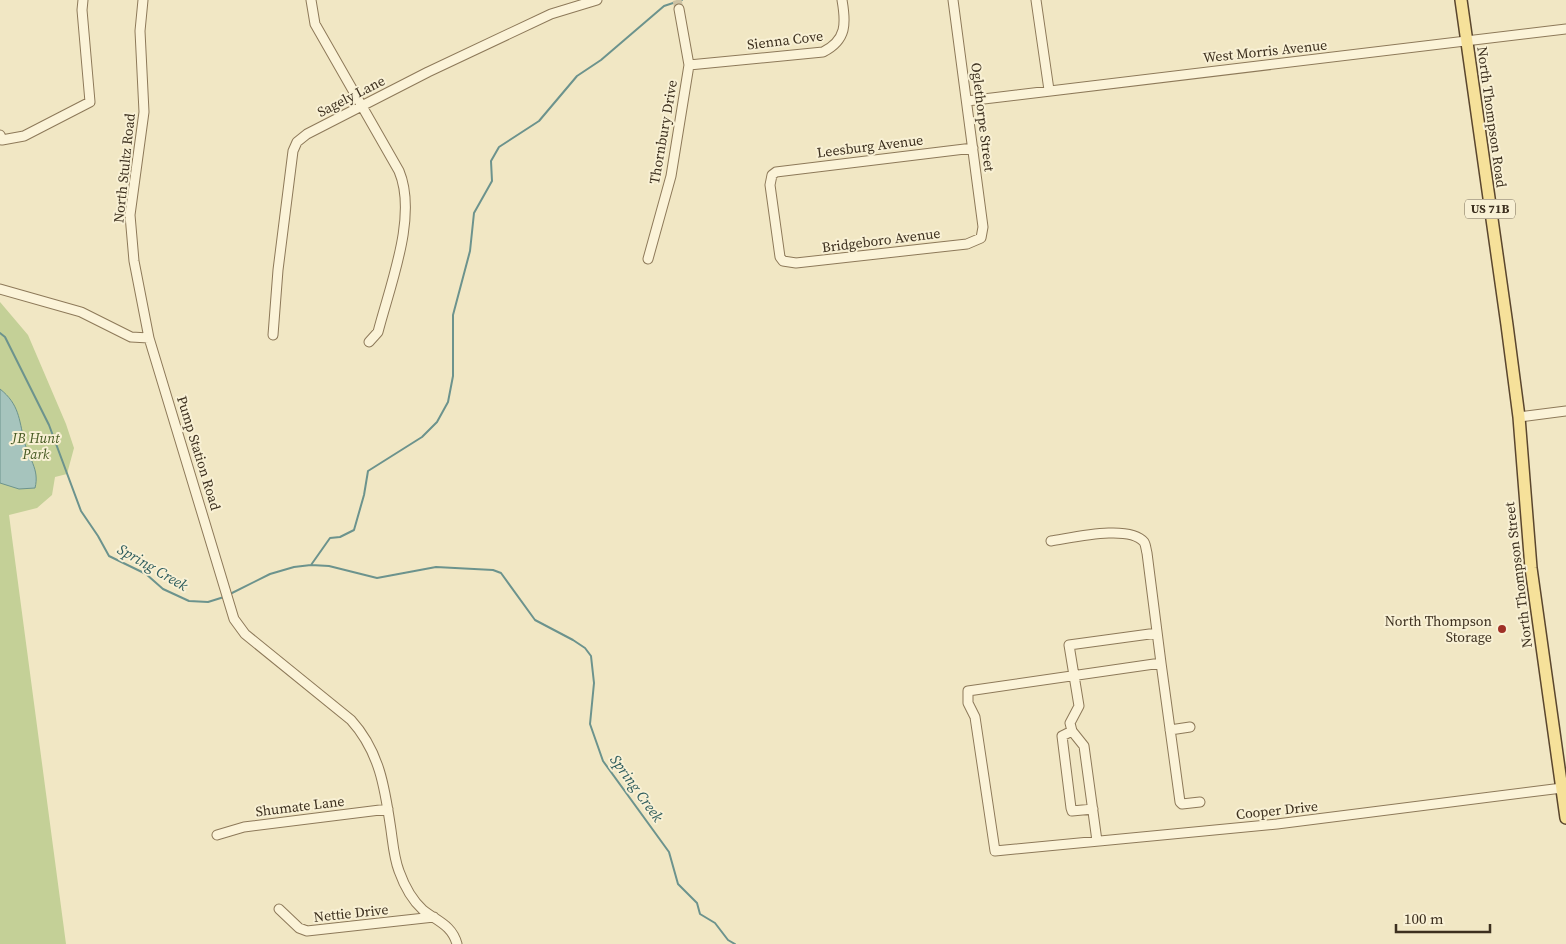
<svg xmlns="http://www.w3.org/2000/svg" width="1566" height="944" font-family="'Source Serif 4',serif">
	<rect width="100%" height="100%" fill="#f1e7c4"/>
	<path fill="#c4d097" d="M0,302l28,33 38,89 8,24 -7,26 -12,3 -3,18 -15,13 -28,7 57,429h-66z"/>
	<path fill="#a6c4bd" stroke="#6c938d" d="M0,389c19,15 19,30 24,51 4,18 16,29 11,48l-16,1 -19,-6z"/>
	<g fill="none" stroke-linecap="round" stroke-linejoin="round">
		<path stroke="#6c938d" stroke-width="2" d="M0,333l5,4 44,88 32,86 17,25 11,20 37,18 17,15 26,12 19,1 16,-5
			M311,565l19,-27 10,-1 14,-7 10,-35 4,-24 54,-34 15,-15 11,-20 5,-26v-61l17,-64 4,-38 18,-32 -1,-20 8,-14 40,-26 38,-45 24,-16 63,-54 18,-6
			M230,594l40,-20 24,-7 17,-2 18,1 48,12 59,-11 57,3 8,3 34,47 38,20 12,8 6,8 3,27 -4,41 13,37 66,91 9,32 19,19 3,11 15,9 13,17 7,4"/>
		<path stroke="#cdc2a3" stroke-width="9" stroke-dasharray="9 4.5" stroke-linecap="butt" d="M677,0l2,9"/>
		<g stroke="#8d7959" stroke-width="11">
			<path id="minor" d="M143,0l-3,31 4,81 -14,103 4,46 15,77 85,281 11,15 106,86c29,32 34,69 40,110 2,14 3,28 8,41 5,14 13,29 24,39 14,11 29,15 34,34
				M311,0l4,24 84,147c19,45 -9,114 -21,161l-9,10
				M953,0l30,227 -2,11 -14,6 -171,19 -13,-2 -3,-4 -10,-72 2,-10 4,-3 197,-24
				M1036,0l13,90
				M689,65l134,-13c24,-12 23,-29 19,-52
				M967,101l599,-72
				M0,135l2,5 22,-4 66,-34 -8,-92 1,-10
				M648,259l23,-83 18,-111 -10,-56
				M0,289l81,23 50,25 18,1
				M273,335l5,-65 15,-119 4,-9 10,-8 121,-62 123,-58 46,-14
				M1519,417l47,-6
				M1051,541c21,-3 78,-17 93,1 2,3 2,8 3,11l14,110
				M1170,730l20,-3
				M1072,731l-10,5 9,72 1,3 21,-2
				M1200,802l-18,2 -2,-2 -19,-139 -193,28v12l7,14 20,134 282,-27 285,-36
				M217,835l27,-8 144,-18
				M1097,841l-13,-95 -12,-15 -2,-8 9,-17 -10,-61 88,-12
				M279,909l20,19 8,3 127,-14"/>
		</g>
		<g stroke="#5a462e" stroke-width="14">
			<path id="major" d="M1461,0l46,325 12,92 12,151 35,250"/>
		</g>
		<use href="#minor" stroke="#fbf3d8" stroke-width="9"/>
		<use href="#major" stroke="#f6e19a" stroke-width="11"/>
	</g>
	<circle fill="#9f2f25" stroke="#f8f0d4" stroke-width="2" cx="1502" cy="629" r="5"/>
	<g text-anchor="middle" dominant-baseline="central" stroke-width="4" stroke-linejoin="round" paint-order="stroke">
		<rect fill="#f8f0d4" stroke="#746955" stroke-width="1" x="1465" y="199.5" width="50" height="19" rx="4"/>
		<g font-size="12" font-weight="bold" fill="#3c2f1e">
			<text x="1490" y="209">US 71B</text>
		</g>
		<g font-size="14" fill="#3c2f1e" stroke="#f8f0d4">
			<text transform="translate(785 40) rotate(-7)">Sienna Cove</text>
			<text transform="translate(1265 51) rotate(-6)">West Morris Avenue</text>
			<text transform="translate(351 96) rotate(-27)">Sagely Lane</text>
			<text transform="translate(983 117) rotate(83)">Oglethorpe Street</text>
			<text transform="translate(1492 117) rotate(82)">North Thompson Road</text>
			<text transform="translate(663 132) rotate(-80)">Thornbury Drive</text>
			<text transform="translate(870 146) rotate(-7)">Leesburg Avenue</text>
			<text transform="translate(124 168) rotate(-84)">North Stultz Road</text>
			<text transform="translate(881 240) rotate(-7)">Bridgeboro Avenue</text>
			<text transform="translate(199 453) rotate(73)">Pump Station Road</text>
			<text transform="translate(1518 575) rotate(-97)">North Thompson Street</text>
			<text transform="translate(300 806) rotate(-7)">Shumate Lane</text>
			<text transform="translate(1277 810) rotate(-6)">Cooper Drive</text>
			<text transform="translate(351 913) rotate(-6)">Nettie Drive</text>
		</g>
		<g font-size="14" font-style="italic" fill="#475a23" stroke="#f8f0d4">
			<text x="36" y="438">JB Hunt<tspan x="36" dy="16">Park</tspan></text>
		</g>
		<g font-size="14" fill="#3c2f1e" stroke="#f8f0d4" text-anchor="end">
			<text x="1492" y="621">North Thompson<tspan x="1492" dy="16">Storage</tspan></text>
		</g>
		<g font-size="15" font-style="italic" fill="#2c5b5c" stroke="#f8f0d4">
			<text transform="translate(153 567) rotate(30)">Spring Creek</text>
			<text transform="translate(637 788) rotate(54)">Spring Creek</text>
		</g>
	</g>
	<path d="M1396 924v8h94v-8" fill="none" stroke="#3c2f1e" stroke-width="2.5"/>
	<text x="1404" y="924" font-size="15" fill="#3c2f1e" stroke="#f8f0d4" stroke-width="4" paint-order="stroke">100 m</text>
</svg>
